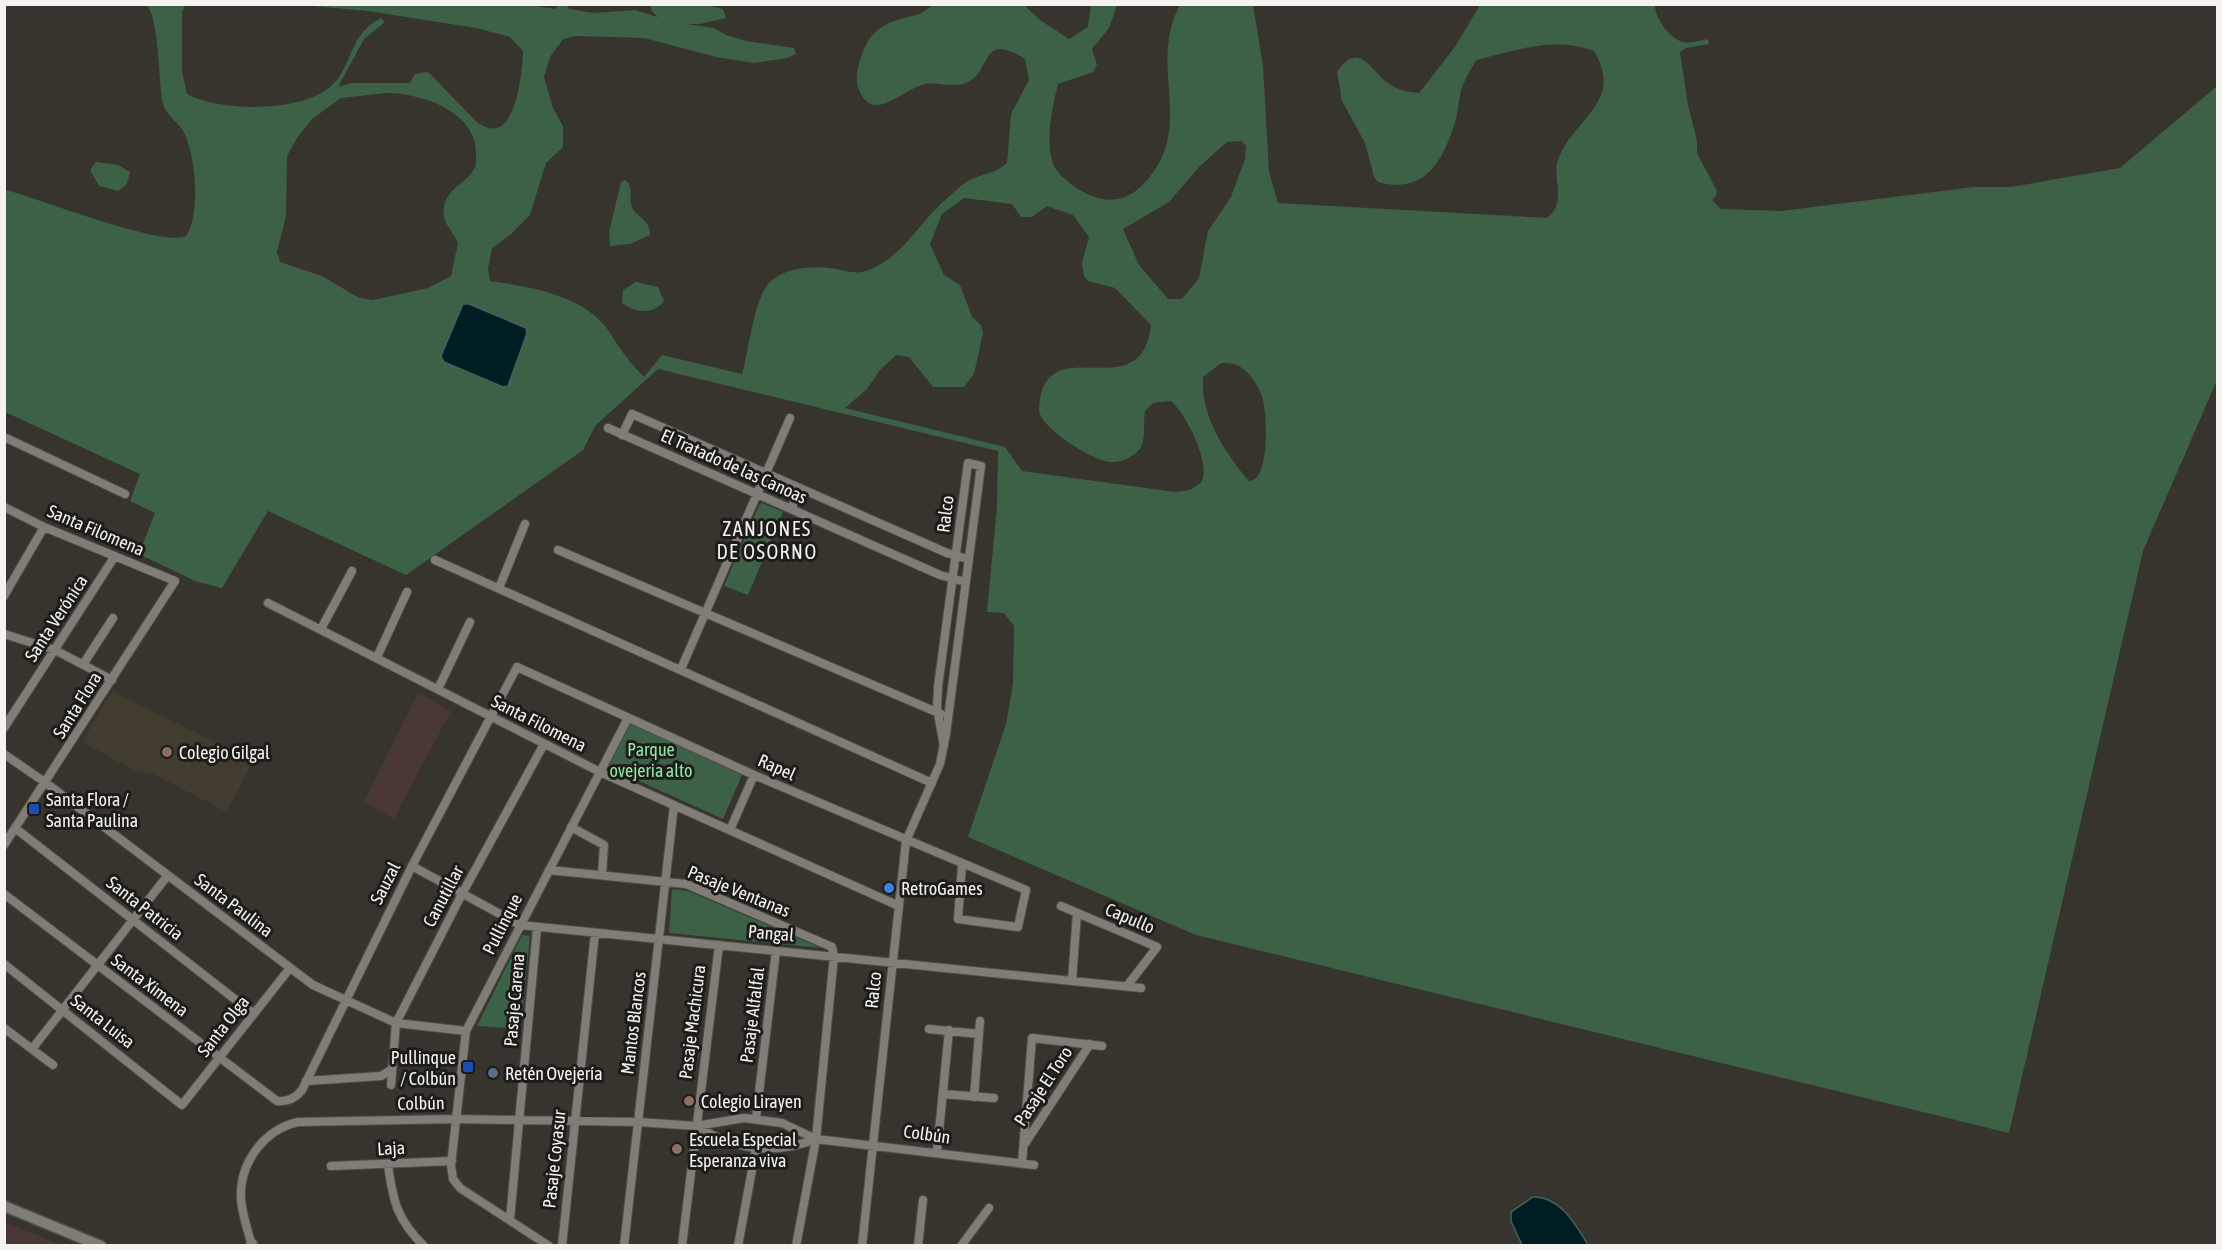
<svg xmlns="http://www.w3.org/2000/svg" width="2222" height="1250" font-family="'Asap Condensed',sans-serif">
	<rect width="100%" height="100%" fill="#36342d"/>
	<path fill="#413c2f" d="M112,691l141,70 -26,51 -74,-38 -14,-1 -57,-31z"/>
	<path fill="#4a3635" d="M418,693l33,18 -57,108 -30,-17z
		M5,1222l56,23h-56z"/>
	<path fill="#3d6147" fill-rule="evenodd" d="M518,4l38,5 2,-4 9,-1 2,5 24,4 42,-3 23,7 -7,-7v-5h54l18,4 3,9 -26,6h-13l27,4 12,7 20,6 48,7 2,6 -9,4 -33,5 -38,-6 -72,-19 -67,-2 -14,3 -13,18 -6,20 9,31 10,18v21l-17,16 -16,52 -20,20 -18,13 -4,21 2,12c40,6 96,14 120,52 10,16 20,30 34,44l18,-22 80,19c7,-23 12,-80 30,-94 15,-12 39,-14 57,-12 14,1 26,8 40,2 36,-14 53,-53 83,-76 5,-5 12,-11 18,-14 12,-6 27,-7 37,-17l4,-49 18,-34 -4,-21c-46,-29 -32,13 -59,24 -13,5 -29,-1 -41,1 -21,4 -52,41 -66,6 -5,-13 -1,-24 3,-36 10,-28 28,-33 55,-39 7,-2 13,-10 20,-10 29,-3 59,0 87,0l16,15 29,19 19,-12 3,-22h26l-8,23 -17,21 5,16 -4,7 -35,12c-6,24 -12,53 -6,77 3,11 12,17 20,24 27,19 53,22 76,-6 47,-56 -1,-113 32,-174h73l10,61 6,106 9,31 269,15c22,-17 3,-41 12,-61 17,-40 65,-56 35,-106 -40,-15 -78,-1 -118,9 -4,8 -10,17 -13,25 -5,12 -4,25 -8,37 -12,39 -30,73 -77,60l-4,-5 -9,-34 -23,-42 -5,-29c22,-32 32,-3 51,11 10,7 18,9 31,10l36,-46 25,-42h175c0,13 15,34 28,37 8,2 17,-2 25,-3l1,5 -23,4 -6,4 8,53 9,36v12l20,38 -1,5 -4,4 9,9 60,2 193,-24h37l109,-19 97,-82v294l-74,171 -134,582 -813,-198 -228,-98 38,-113 7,-40 1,-58 -10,-13 -17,-1 10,-106 1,-55 -340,-82 -63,57 -12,24 -177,125 -138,-64 -46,77 -27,-7 -56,-27 16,-41 -25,-12 10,-27 -135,-62 -1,-226 2,4c34,9 155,57 180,46 15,-22 10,-84 -4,-107 -6,-8 -17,-15 -19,-26 -5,-20 -3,-86 -17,-98h39l-3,7v59l5,23c35,19 129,20 152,-17 16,-25 13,-43 42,-59l4,4 -21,17 -26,48 14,-4h58l5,-9 13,-2 49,50c39,29 45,-49 46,-71l-13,-14 -34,-9 -108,-17 -66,-6zM386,93c35,0 90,18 90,60 0,5 1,9 -1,14 -6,15 -27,20 -31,39 -3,17 8,23 14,37l-7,33 -23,12 -55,12 -14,-2 -37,-22 -42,-14 -3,-10 9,-36 1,-60 10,-18 15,-19 29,-21zM1241,141l5,5 -1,13 -14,38 -23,34 -9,47 -17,21h-14l-29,-34 -16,-36 46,-27 31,-36 27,-24zM964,198l48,6 9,13h11l15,-11 26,9 16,22 -7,26 2,13 4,5 27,7 36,37c-9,80 -92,12 -109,66 -2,6 -4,17 -2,23 5,16 53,47 70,48 11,1 25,-5 31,-15 5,-10 2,-25 4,-36l8,-8 18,-2c15,13 41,63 30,82l-11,7 -15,2 -153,-21 -17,-24 -160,-39 22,-19 13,-19 16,-15 13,2 24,30h31l10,-13 9,-41 -2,-8 -9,-8 -12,-32 -16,-10 -14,-31 12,-30zM1221,363c6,0 13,0 18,3 11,6 21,22 24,34 4,15 7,81 -14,81 -24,-28 -49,-66 -46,-104z
		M96,162l22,3 12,7 -3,12 -9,7 -19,-5 -9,-16z
		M625,180c10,7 3,18 7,27 5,11 19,13 18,28l-20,9 -20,2 -1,-14 12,-50z
		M636,282l22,5 6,14c-12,15 -29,11 -42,2l1,-13z
		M762,503l21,9 -35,83 -24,-9 35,-81z
		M631,723l111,52 -19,44 -115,-52z
		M672,889l16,2 133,57 -152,-15z
		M522,935l8,1 -9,93 -44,-3z"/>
	<path fill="#001d22" stroke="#4a5d60" stroke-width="1.5" d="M463,304h6l57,24 1,5 -19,53 -5,1 -59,-25 -3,-6z
		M1533,1197c27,-1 43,28 55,48h-66l-11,-24v-9z"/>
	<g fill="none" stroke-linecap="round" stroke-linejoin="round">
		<g stroke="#524f49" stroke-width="10">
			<path id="minor" d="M608,428l332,147 26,7
				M622,435l10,-21 315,139 21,6
				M4,437l121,57
				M4,507l40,20 131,54 -171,264
				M791,509l9,-21
				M558,550l383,164
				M435,560l497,223
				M499,588l26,-64
				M4,596l40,-69
				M268,603l332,169 299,134
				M321,629l31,-58
				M4,634l51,16 57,30
				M377,657l30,-65
				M84,663l29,-45
				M681,669l109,-251
				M438,689l32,-67
				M4,728l111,-172
				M4,754l42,29 267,202 83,38 70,8
				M571,827l33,18 -2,30
				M15,828l239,186
				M730,830l24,-55
				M412,866l108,59 621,63
				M549,870l137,14 146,63 2,9 -18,183 -20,107
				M4,894l273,207c10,1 18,-2 25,-11l110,-224 105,-199 237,108 272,115 -8,37 -60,-8 4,-54
				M1061,906l96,41 -30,39
				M4,964l178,141 108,-137
				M1072,981l5,-68
				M4,1028l49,37
				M929,1029l50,5
				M32,1049l136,-174
				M306,1081l75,-5 10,-6
				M391,1085l5,-62 66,-129 82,-150
				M943,1094l51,4
				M974,1097l6,-76
				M756,1118l20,-167
				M696,1126c38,24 78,29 120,13l218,26
				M1024,1145l66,-101
				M937,1152l12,-122
				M1022,1163l10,-125 70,8
				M388,1165c5,36 9,55 36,81
				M331,1166l121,-5
				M510,1219l27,-291
				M252,1246c-4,-15 -10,-32 -11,-47 -2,-35 22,-69 57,-77l158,-3 182,3 58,4 48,-8 38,5 34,16
				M549,1246l-89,-58 -7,-9 -2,-14 15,-134 162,-313
				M562,1246l33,-313
				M624,1246l50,-441
				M682,1246l37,-301
				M738,1246l18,-98
				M862,1246l44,-405 34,-77 6,-30 35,-268 -13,-3 -30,224 -1,21 7,38
				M918,1246l5,-46
				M961,1246l28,-38"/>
		</g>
		<g stroke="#524f49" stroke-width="13">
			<path id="tertiary" d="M4,1206l97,40
				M251,1246l1,-2"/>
		</g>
		<use href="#minor" stroke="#7f7d75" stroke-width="8"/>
		<use href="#tertiary" stroke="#7f7d75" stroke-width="10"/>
	</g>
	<g fill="#8d6e63" stroke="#1d1c19" stroke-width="2">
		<circle cx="167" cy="752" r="6"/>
		<circle cx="689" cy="1101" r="6"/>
		<circle cx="677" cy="1149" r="6"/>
	</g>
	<g fill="#1a4fb4" stroke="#1d1c19" stroke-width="2">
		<rect x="28" y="803" width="12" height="12" rx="3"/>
		<rect x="462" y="1061" width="12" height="12" rx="3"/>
	</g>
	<circle fill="#3f7fe0" stroke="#1d1c19" stroke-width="2" cx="889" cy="888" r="6"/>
	<circle fill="#5c6f8a" stroke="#1d1c19" stroke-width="2" cx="493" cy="1073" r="6"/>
	<g text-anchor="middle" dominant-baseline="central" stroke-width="6" stroke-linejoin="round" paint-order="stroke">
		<g font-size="18" fill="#f5f3ef" stroke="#1d1c19">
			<text transform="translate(734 466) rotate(24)">El Tratado de las Canoas</text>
			<text transform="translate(945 514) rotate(-83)">Ralco</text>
			<text transform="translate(96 530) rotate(23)">Santa Filomena</text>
			<text transform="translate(56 618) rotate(-57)">Santa Verónica</text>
			<text transform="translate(77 705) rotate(-58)">Santa Flora</text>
			<text transform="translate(539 723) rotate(27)">Santa Filomena</text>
			<text transform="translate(777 767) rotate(24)">Rapel</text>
			<text transform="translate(385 883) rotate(-63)">Sauzal</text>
			<text transform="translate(739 891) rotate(22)">Pasaje Ventanas</text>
			<text transform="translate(443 896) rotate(-62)">Canutillar</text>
			<text transform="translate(234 905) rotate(37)">Santa Paulina</text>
			<text transform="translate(145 908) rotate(38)">Santa Patricia</text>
			<text transform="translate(1130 918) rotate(23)">Capullo</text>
			<text transform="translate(502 924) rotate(-63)">Pullinque</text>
			<text transform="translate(771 933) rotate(5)">Pangal</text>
			<text transform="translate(150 985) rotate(37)">Santa Ximena</text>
			<text transform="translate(873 990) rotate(-84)">Ralco</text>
			<text transform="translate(514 1000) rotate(-85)">Pasaje Carena</text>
			<text transform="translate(752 1015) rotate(-83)">Pasaje Alfalfal</text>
			<text transform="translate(103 1021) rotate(38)">Santa Luisa</text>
			<text transform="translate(692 1022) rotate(-83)">Pasaje Machicura</text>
			<text transform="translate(633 1023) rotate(-83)">Mantos Blancos</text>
			<text transform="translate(223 1026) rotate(-52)">Santa Olga</text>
			<text transform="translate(1043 1086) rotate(-57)">Pasaje El Toro</text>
			<text transform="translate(421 1103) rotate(-1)">Colbún</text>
			<text transform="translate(927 1134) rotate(8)">Colbún</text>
			<text transform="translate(391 1148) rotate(-3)">Laja</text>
			<text transform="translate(554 1159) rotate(-84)">Pasaje Coyasur</text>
		</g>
		<g font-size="18" fill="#8de8a9" stroke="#1d1c19">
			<text x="651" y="749">Parque<tspan x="651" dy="21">ovejeria alto</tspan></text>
		</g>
		<g font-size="18" fill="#f5f3ef" stroke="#1d1c19" text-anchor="start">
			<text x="179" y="752">Colegio Gilgal</text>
			<text x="46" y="799">Santa Flora /<tspan x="46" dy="21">Santa Paulina</tspan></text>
			<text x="901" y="888">RetroGames</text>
			<text x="456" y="1057" text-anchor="end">Pullinque<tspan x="456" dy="21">/ Colbún</tspan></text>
			<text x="505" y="1073">Retén Ovejería</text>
			<text x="701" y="1101">Colegio Lirayen</text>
			<text x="689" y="1139">Escuela Especial<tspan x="689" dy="21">Esperanza viva</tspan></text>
		</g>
		<g font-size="20" letter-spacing="1.5" fill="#f5f3ef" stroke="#1d1c19">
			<text x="767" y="528">ZANJONES<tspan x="767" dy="23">DE OSORNO</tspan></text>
		</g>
	</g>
	<rect width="2222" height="1250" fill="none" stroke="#f5f3ef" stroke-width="12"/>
</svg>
